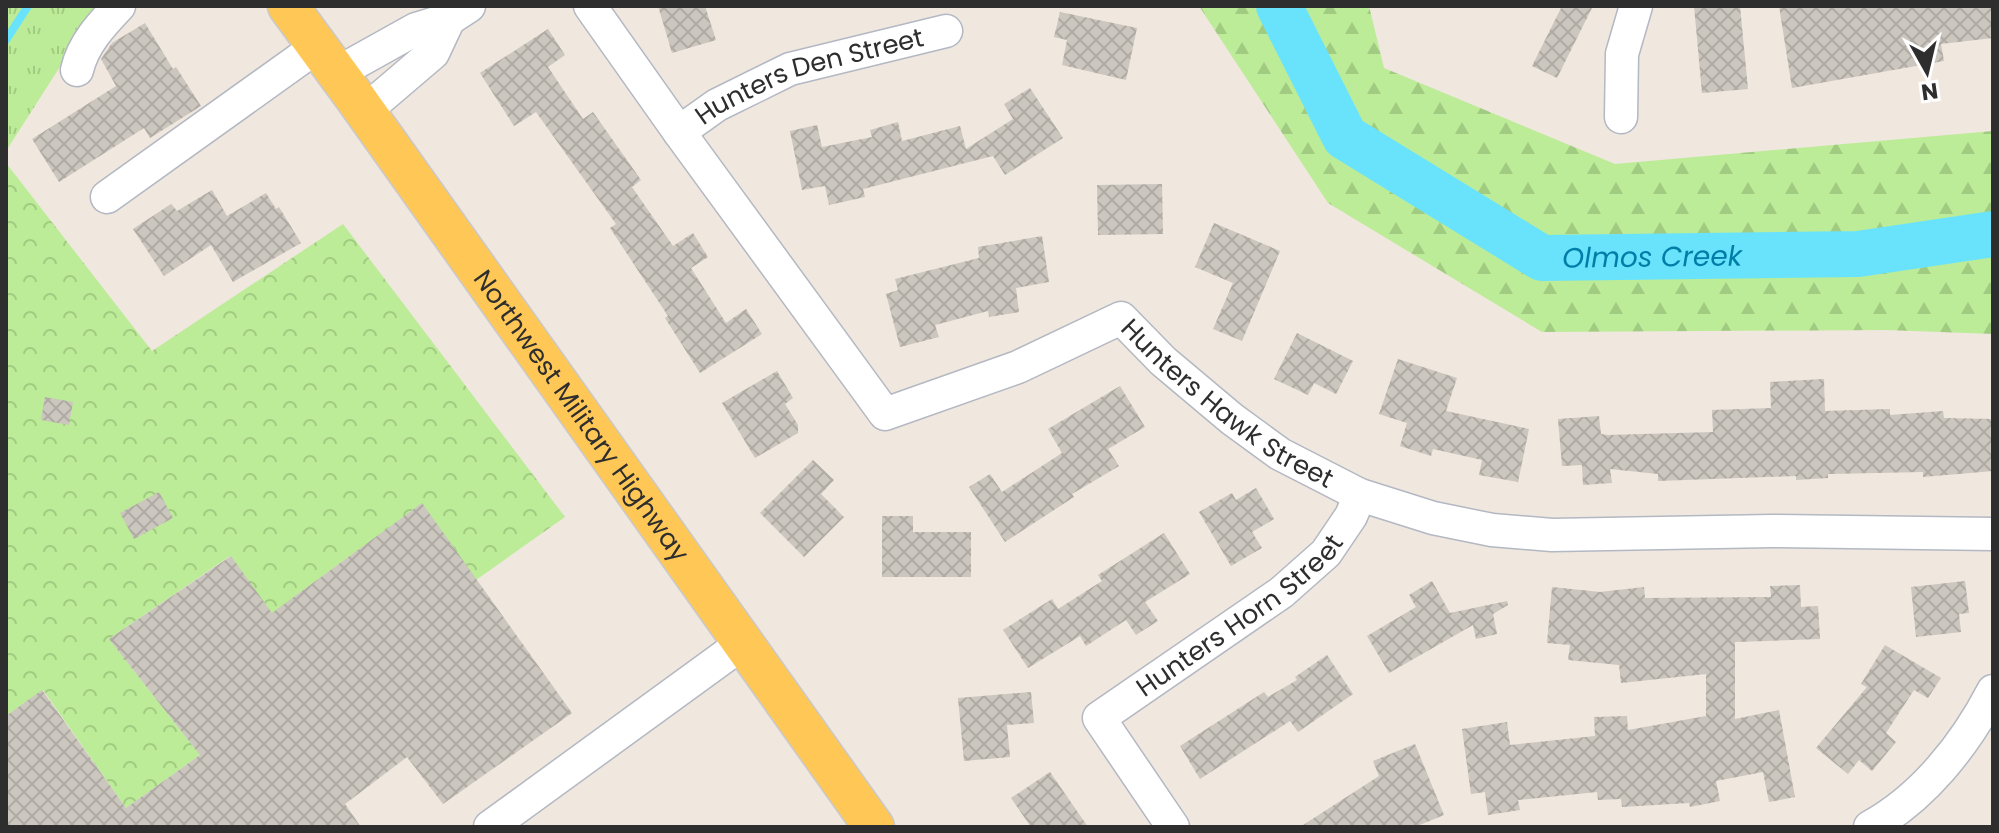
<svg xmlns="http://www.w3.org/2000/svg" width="1999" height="833" font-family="Poppins,sans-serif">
	<defs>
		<pattern id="grass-tufts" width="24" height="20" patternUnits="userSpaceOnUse" patternTransform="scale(2)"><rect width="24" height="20" fill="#bcec97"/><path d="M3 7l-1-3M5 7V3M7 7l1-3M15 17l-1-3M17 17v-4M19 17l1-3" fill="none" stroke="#a2cb82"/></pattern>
		<pattern id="forest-firs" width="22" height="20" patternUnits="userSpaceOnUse" patternTransform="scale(2)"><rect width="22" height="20" fill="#bcec97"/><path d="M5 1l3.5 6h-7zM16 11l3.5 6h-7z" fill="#a2cb82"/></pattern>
		<pattern id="park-crowns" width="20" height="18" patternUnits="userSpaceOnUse" patternTransform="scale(2)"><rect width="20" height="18" fill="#bcec97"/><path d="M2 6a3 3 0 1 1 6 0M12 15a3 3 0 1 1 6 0" fill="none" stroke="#a2cb82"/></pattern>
		<pattern id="building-cross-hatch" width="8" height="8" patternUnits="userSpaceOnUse" patternTransform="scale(2)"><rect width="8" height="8" fill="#cbc6be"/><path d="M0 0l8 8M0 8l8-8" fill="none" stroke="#afaaa4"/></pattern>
	</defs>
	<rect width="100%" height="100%" fill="#f0e7df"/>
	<path fill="url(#grass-tufts)" d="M6,6h103l-30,31 -73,114z"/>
	<path fill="url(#forest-firs)" d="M1199,6h170l15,62 231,96 378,-33v203l-107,-4 -344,2 -214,-129z"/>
	<path fill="url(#park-crowns)" d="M6,163l146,188 191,-127 222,293 -89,63 -55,-76 -127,93 16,68 -80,-109 -121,83 91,116 -74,53 -83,-118 -37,26z"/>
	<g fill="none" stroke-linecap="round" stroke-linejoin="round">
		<path stroke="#69e3fc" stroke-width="8" d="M6,40l22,-34"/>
		<path stroke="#69e3fc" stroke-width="46" id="s1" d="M1279,6l66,131 197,121 316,-4 135,-20"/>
	</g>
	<path fill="url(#building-cross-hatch)" d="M658,6h47l11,34 -44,13z
		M1562,6h31l-36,72 -25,-12z
		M1694,6h46l8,83 -46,4z
		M1779,6h214v32l-52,6 3,17 -152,27z
		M1060,12l77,16 -11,52 -64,-15 5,-25 -13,-3z
		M145,23l28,46 3,-2 25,39 -51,32 -6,-10 -85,54 -27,-43 84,-53 -15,-27 11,-16z
		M548,29l17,26 -17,12 35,52 10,-7 48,68 -9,7 41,59 20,-13 15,24 -17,11 35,55 20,-14 16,25 -62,39 -35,-55 3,-2 -58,-88 6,-4 -80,-112 -22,14 -34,-53z
		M1030,88l33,50 -58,37 -12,-19 -130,33 2,8 -36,8 -4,-19 -23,4 -12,-59 27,-6 5,22 50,-10 -2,-7 28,-8 4,19 58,-15 6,23 47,-30 -9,-15z
		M1162,184l1,50 -65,1 -1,-50z
		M212,190l15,26 39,-23 10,16 3,-2 22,36 -68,39 -22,-37 -47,31 -31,-47 38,-25 6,7z
		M1214,223l66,28 -38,90 -29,-12 20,-46 -38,-16z
		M1042,236l7,46 -33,6 3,24 -30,5 -1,-6 -53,14 4,12 -39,10 -14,-53 12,-4 -3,-11 84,-21 -1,-11z
		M1297,333l56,28 -17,33 -22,-11 -6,12 -34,-16z
		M1398,359l59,19 -11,33 83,18 -11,53 -39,-7 3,-15 -49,-11 -2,7 -31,-10 7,-23 -28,-9z
		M777,371l16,27 -8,6 13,21v8l-43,25 -33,-55z
		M1824,379l1,32 65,-2v6l53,-4 1,7 49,1v52l-70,6v-5l-95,2v4l-32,2v-4l-138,5v-7l-48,-5 2,14 -29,2 -1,-20 -20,1 -4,-47 41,-3 2,18 7,1 105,-3 -1,-22 59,-2 -1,-26z
		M1120,386l25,41 -37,22 11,17 -47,28 2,3 -69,45 -36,-55 21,-13 12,18 60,-39 -14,-24z
		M45,397l28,5 -4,23 -28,-5z
		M813,460l21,20 -13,14 23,23 -40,40 -44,-44z
		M1256,488l18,31 -22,13 10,16 -31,18 -32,-54 33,-19 4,7z
		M159,492l14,26 -39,21 -14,-26z
		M422,503l150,210 -129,91 -36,-47 -62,47 16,23h-355v-111l36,-26 84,118 74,-53 -91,-116 122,-83 41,57z
		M882,516h31v16h58v45h-89z
		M1164,533l26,41 -45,28 13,19 -22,14 -10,-15 -40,26 -6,-10 -52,32 -25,-38 49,-31 6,10 44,-28 -4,-6z
		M1432,581l18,32 57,-12 1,4 -15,9 4,20 -21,5 -3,-14 -84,48 -22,-37 49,-29 -7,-12z
		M1965,581l4,32 -10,1 2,18 -45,5 -5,-50z
		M1800,585l1,22 17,-1 2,33 -85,3v77l44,-9 16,87 -26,5 -6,-30 -47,9 4,20 -30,6 -1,-4 -67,4 -1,-8 -23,1 -1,-8 -79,8 2,10 -32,5 -3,-23 -14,2 -9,-65 45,-7 3,23 85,-9 -1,-19 33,-1 1,14 78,-14v-42l-85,9 -2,-18 -51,-5 2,-15 -23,-2 5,-56 48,5 44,-5 1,11 126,-1 -1,-11z
		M1885,645l56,33 -13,20 -14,-8 -28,43 10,9 -24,29 -13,-11 -11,14 -32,-26 51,-61 -6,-3z
		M1327,655l26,39 -55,38 -8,-11 -90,58 -20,-33 84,-54 4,5 29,-17 -2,-3z
		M1031,692l3,31 -27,2 3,32 -46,4 -6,-63z
		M1415,744l29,71 -29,12h-115l79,-51 -6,-15z
		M1050,772l38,55h-57l-20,-29z"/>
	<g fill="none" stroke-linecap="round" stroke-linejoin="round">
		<g stroke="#b3b8c2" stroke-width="35">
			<g id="minor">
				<path id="s2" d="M590,6l89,126 206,282 133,-47 103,-49 42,43 69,58 48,35 80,41 73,23 59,12 60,5 220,-4 221,3"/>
				<path d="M77,70c6,-26 24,-45 42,-64"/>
				<path d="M337,73l79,-44 33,-10 20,-13"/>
				<path d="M365,111l68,-58 16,-34"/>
				<path d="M1621,117l1,-63 14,-48"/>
				<path id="s3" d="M679,132l38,-27 73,-36 156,-38"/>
				<path d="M107,197l211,-151"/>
				<path d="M490,827l253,-184"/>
				<path id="s4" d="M1173,827l-74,-109 183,-126 44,-39 25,-37 9,-21"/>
				<path d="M1870,827c53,-29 95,-82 123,-136"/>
			</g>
		</g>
		<g stroke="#c9c9c9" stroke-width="43">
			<g id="major">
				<path id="s5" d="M288,6l66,90 520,731"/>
			</g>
		</g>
		<use href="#minor" stroke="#fff" stroke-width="32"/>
		<use href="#major" stroke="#ffc756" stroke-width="40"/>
	</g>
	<g text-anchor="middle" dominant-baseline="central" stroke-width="6" stroke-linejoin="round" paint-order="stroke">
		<g font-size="26" fill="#2e2e2e" stroke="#fff">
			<text stroke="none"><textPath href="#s3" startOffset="144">Hunters Den Street</textPath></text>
			<text stroke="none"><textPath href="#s2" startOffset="896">Hunters Hawk Street</textPath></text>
			<text stroke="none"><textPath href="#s5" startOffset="504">Northwest Military Highway</textPath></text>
			<text stroke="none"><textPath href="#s4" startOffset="306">Hunters Horn Street</textPath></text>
		</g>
		<g font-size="28" font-style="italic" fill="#017ea8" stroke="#fff">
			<text stroke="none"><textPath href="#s1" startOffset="488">Olmos Creek</textPath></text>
		</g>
	</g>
	<rect width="1999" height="833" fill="none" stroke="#2e2e2e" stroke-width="16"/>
	<g transform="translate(1927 72) rotate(172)" stroke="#ffffff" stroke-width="6" paint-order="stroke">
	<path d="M0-6L14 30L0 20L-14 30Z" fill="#2e2e2e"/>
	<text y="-12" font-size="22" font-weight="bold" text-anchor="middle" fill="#2e2e2e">N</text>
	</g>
</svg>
